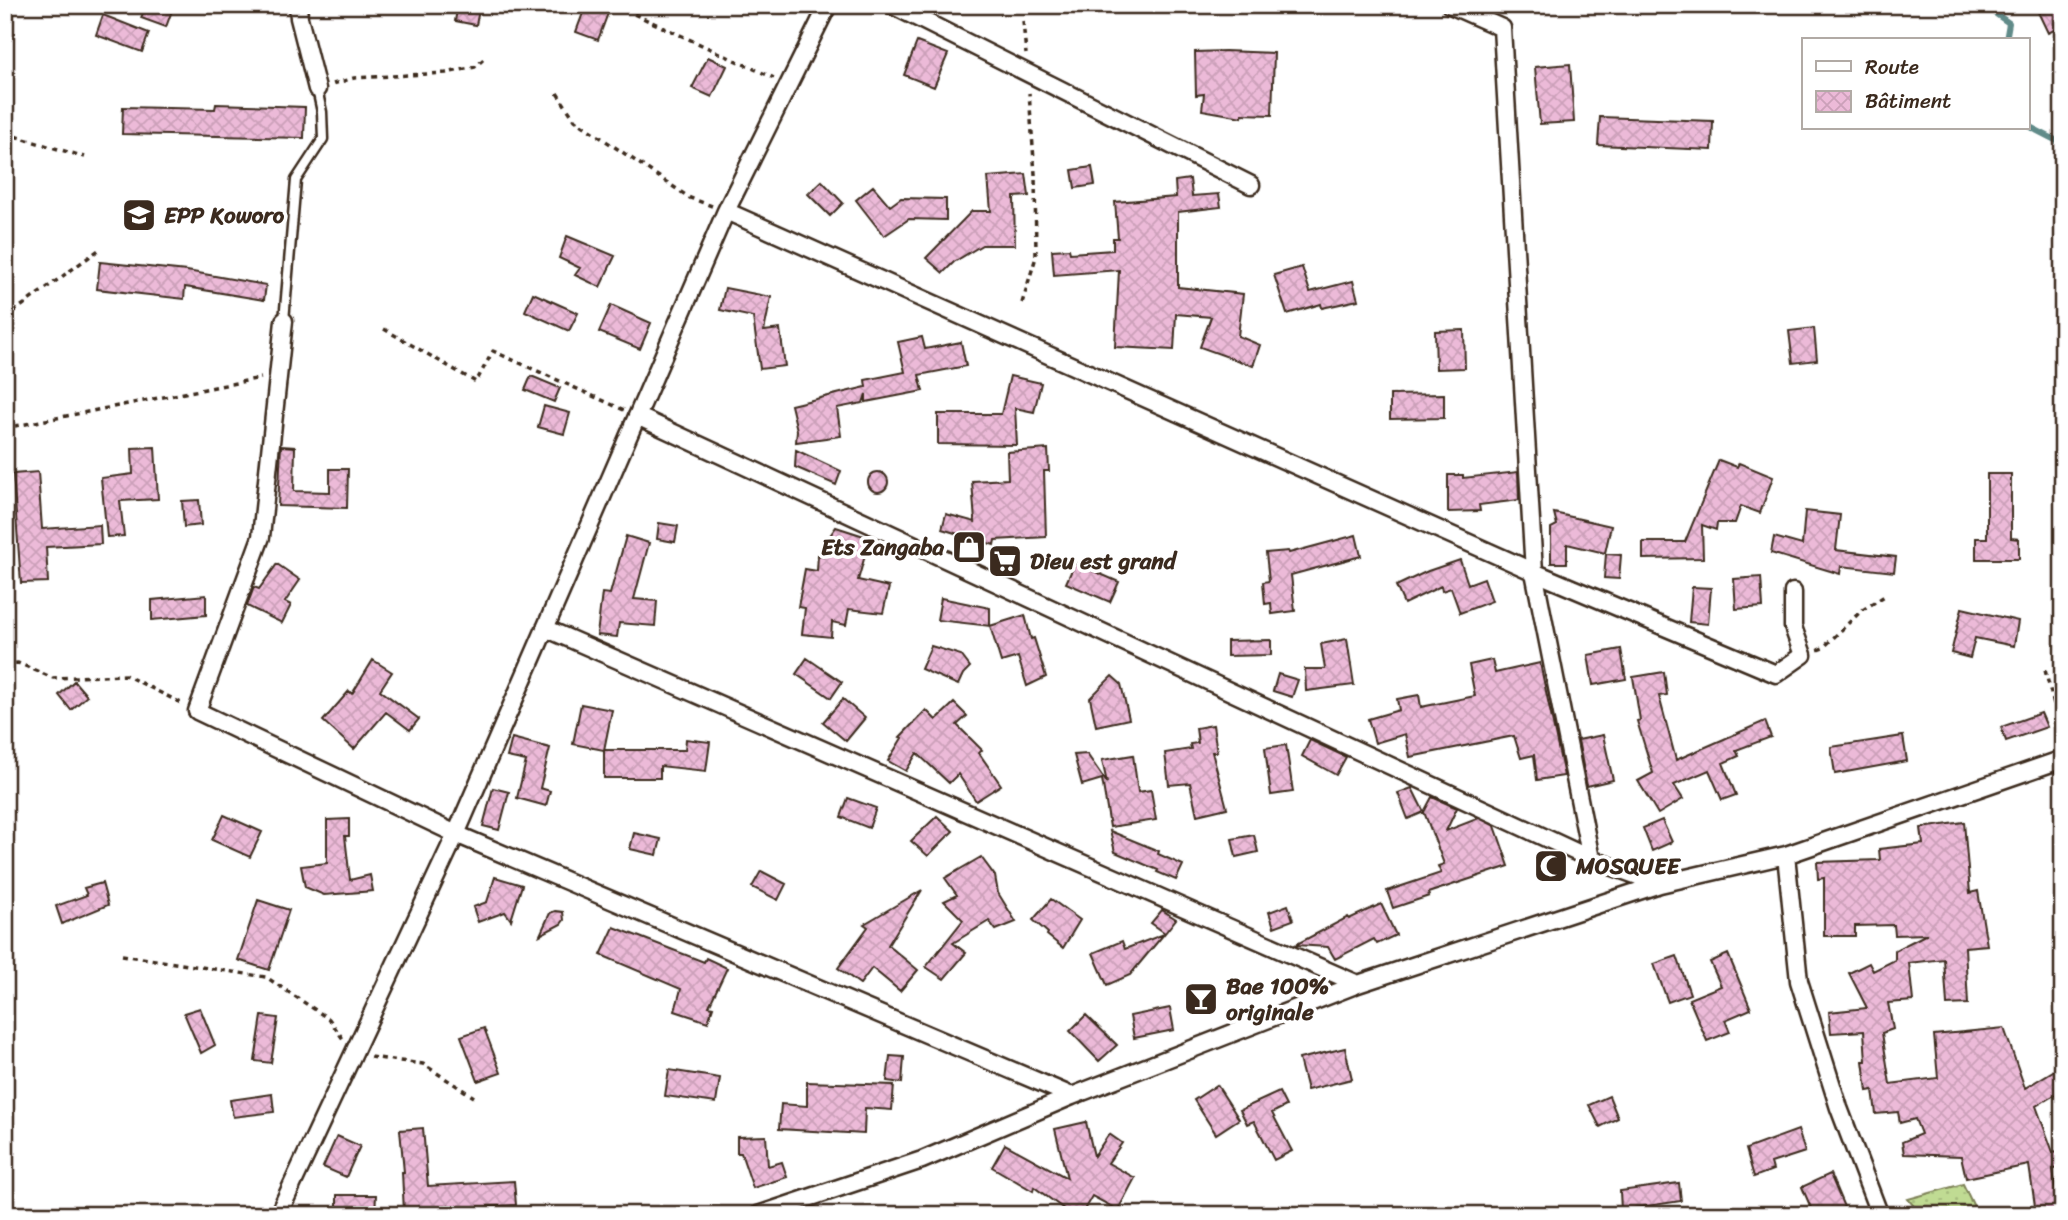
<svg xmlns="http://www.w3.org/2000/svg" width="2068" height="1220" font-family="Sriracha,sans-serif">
	<defs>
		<pattern id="park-dots" width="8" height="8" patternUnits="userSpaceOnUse" patternTransform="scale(1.75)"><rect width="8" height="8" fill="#c0db93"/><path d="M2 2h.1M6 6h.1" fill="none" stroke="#a6bc7e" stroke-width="1.8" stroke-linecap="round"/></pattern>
		<pattern id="building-cross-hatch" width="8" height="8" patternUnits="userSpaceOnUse" patternTransform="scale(1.75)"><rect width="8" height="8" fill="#ecbad8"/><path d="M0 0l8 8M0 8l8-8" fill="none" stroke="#cba0b9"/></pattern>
	</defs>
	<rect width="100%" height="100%" fill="#fff"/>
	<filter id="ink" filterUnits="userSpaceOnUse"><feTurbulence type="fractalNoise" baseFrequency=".0143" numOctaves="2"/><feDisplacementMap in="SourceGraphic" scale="14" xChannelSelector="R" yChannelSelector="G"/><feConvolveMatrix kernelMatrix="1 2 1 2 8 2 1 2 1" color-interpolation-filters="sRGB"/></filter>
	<g filter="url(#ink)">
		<path fill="url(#park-dots)" stroke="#7e8258" stroke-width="2" d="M1963,1184l15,31h-57l-13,-16z"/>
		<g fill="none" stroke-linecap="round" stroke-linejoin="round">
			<path stroke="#618b89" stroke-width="6" d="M1983,5l26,18 -3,17
				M2028,126l35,18"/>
		</g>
		<path fill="url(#building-cross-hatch)" stroke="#3b2a1e" stroke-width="2" d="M146,5h28l-8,22 -25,-9z
			M458,5h22l-4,20 -21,-4z
			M586,5h25l-13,35 -22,-8z
			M2048,5h15v21l-15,7 -11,-23z
			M103,15l46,18 -7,19 -46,-17z
			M917,42l31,12 -14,33 -30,-12z
			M1225,51l49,2 -2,62 -30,-1v3l-40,-7 2,-16 -8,1 -1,-43z
			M708,57l19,9 -15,31 -20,-9z
			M1570,64l4,58 -34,2 -5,-57z
			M216,104l89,3 -1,31 -182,-4 1,-27 92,2z
			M1600,117l113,4 -1,29 -114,-5z
			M1092,167l3,18 -20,3 -3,-18z
			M1026,174l3,22 -15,1 1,48h-33l-28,17 -11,11 -17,-15 46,-47h19l-3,-34z
			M1190,179l2,17 27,-2 2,13 -43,5v75l65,7 -5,42 22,9 -7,21 -53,-19 11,-30 -35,-3 -2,36 -59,-3 4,-77 -65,5 -2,-25 17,-1 1,4 43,-3v-12h5l-3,-36 61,-5 -1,-16z
			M822,181l21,22 -13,13 -22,-22z
			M873,186l17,20 11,-8 45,1v21l-37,-1 -25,17 -28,-36z
			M567,236l48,20 -15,31 -25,-12 5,-7 -21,-10z
			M100,262l87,9 79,14 -2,15 -79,-13 -1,12 -87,-10z
			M1302,267l8,25 43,-11 5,19 -36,8 -1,-4 -34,10 -13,-39z
			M725,288l46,9 -7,34 16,-2 5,37 -25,3 -7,-52 -33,-7z
			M533,293l45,20 -9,18 -44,-20z
			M611,305l40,18 -11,26 -41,-17z
			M1814,328l3,32 -24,3 -4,-32z
			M1464,330l1,38 -29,1 -1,-38z
			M922,337l3,12 36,-7 5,24 -47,9 4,16 -57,11v-8l-3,9 -26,5 4,28 -45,6 1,-12 -6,-25 75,-18 -1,-7 40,-8 -7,-30z
			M531,376l29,12 -6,14 -29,-12z
			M1010,376l31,7 -7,29 -19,-4 2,37 -79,-1v-30h63z
			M1444,394v24l-54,1v-24z
			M544,406l26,7 -6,21 -26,-7z
			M281,446l14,1 -1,44 36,1v-23h18l-1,39 -69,-2z
			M155,447l3,52 -38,2 4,35 -17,1 -6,-59 32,-4 -1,-26z
			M1048,449l1,22h-5l2,66 -51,3 -1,5 -52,-16 4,-15 29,8 -3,-41 36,-2 -1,-27z
			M796,450l45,21 -5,14 -41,-18z
			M1719,460l18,7 2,-4 34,14 -13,36 -19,-7 -6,17h-18l-1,7 -14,-5 1,33 -60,1v-17h42z
			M868 482a10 10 0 1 1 20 0a10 10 0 1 1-20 0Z
			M38,472l4,57 58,-4 1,19 -55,3 2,35 -27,1 -8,-109z
			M1518,472l1,28 -40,5 1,6 -32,1v-37h15v3z
			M1987,474h24v64l8,1v20h-43v-21h11z
			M199,500l2,25 -17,2 -2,-26z
			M1805,511l35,4 -4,35 60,7 -2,15 -53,-6 -1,8 -69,-21 3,-16 28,8z
			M1554,513l57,13 -6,27 -38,-9v19h-16v-35l6,-3z
			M659,523l19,3 -3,16 -18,-3z
			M836,527l34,11 -12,42 31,7 -6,26 -34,-4 -3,16 -14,-3 -1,15 -29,-3 3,-26 -7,-1 7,-38 12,2 1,-16 5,1 6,-19z
			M1356,535l5,21 -70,19 4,36 -23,3 -1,-11 -6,1 -2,-22 6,-1 -3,-28 22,-2 1,2z
			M626,536l23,7 -15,56 23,2 -2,25 -36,-3 -2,14 -20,-2 5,-42 8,1z
			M1606,554l15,1 -2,24 -15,-1z
			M1460,560l8,24 16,-6 8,23 -32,12 -9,-25 -9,3 -1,-5 -37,18 -8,-18 32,-15z
			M1075,563l44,19 -9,20 -44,-19z
			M277,564l23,16 -15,22 6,3 -9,18 -35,-17 7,-19 5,2z
			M1761,577l2,30 -27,2 -2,-30z
			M1692,587l19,1 -3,36 -19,-2z
			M206,595v20l-54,5v-20z
			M941,598l49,10v18l-53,-6z
			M1962,608l56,13 -4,25 -39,-8 -5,20 -19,-5z
			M1025,615l6,24 3,-1 12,39 -19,9 -9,-29 -17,5 -11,-36z
			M1347,639l7,46 -48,6 -1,-22h20l-4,-25z
			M1271,640v15l-44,1v-15z
			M931,646l30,9 9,12 -7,7 -5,11 -37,-16z
			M1621,649l5,30 -33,6 -5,-30z
			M807,658l35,24 -11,16 -35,-24z
			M373,660l19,12 -12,18 39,29 -9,11 -24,-18 -32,37 -31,-28 26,-30 3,3z
			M1492,660l3,13 45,-10 24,113 -27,4 -3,-25 -13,3 -7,-22 -104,21 -5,-23 -30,9 -7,-24 31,-9 -2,-11 22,-4 2,12 54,-11 -6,-31z
			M1664,672l3,23 -8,1 17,64 89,-39 6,16 -35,13 3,6 -16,7 13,32 -14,5 -13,-30 -35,15 9,14 -25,15 -20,-33 15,-8 -16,-52 3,-1 -7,-43z
			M1278,674l20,6 -6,17 -19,-6z
			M1112,676l9,8 8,35 -33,7 -6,-28z
			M74,681l13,15 -16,14 -12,-15z
			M843,699l22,19 -19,23 -23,-19z
			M954,703l13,13 -10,9 25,25 -3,3 22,32 -25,16 -18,-27 -9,9 -32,-30 -11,18 -18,-10 14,-23 -2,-1 26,-27 10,10z
			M581,704l31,6 -8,40h81l1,-11 24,3 -4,29 -46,-5v12h-56v-28l-31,-6z
			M2041,713l6,14 -41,14 -5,-14z
			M1213,725l4,27h-5l15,56 -30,7 -7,-32 -21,2 -4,-32 26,-4 -1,-5 8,-1 -2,-15z
			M1603,735l10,45 -26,6 -9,-46z
			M1903,736l4,25 -72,13 -4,-27z
			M512,738l38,10 -10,40 10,3 -4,15 -29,-8 9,-37 -19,-4z
			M1310,740l36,17 -10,18 -34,-19z
			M1286,745l7,47 -22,3 -6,-47z
			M1087,754l20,29 -5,-23 31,-5 5,37 13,-2 5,30 -46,7 -8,-48 -20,6 -8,-30z
			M493,788l16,4 -10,38 -16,-4z
			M1412,788l12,24 -16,7 -10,-26z
			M1432,797l25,11 -11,23 33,-13 16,8 14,40 -81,27 1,3 -36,12 -6,-17 54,-18 -3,-7 6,-2 -20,-52z
			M848,798l28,10 -7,20 -28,-11z
			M224,815l38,17 -12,25 -38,-17z
			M937,816l16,15 -25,25 -17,-15z
			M349,819v17h-4l5,44 20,-5 3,16 -49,4 -19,-8 -4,-21 26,-3v-43z
			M1662,820l10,22 -20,9 -9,-23z
			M1964,822l6,71 8,-2 9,54 -22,2 3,57 -21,1 -3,-46 -35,4 4,38 -25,2 5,26 -11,4 8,51 48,-6 -4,-43 70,-7 21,60 38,-23v25l-27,16 17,46 10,-2v18l-10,1 5,41 -22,3 -7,-48 -63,13 -5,-22 -57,-2 -2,-12 19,-8 -6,-15 -15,4 -2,-11 -22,2 -3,-24 -6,1 -4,-30h3l-2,-30 -33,2 -2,-21 38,-4 -18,-35 20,-10 4,8 22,-11v-10l32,-16 -32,1 -1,-10 -39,1v10h-31v-58l-6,1 -1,-17 63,-2 -1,-11 44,-5 -2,-16z
			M1110,831l49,20 -1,3 25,11 -7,15 -19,-8 1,-2 -43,-18z
			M634,833l27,6 -4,16 -27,-6z
			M1254,835l4,17 -22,5 -4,-18z
			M981,857l14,19 3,17 18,29 -20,8 -7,-9 -36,22 13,10 -22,26 -18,-12 37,-47 -19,-19 13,-6 -12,-17z
			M761,871l25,13 -8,16 -26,-13z
			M495,877l27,8 -11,35 -6,-8 -27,10 -5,-15 14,-5z
			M102,883l6,22 -46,19 -6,-18 31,-11 -3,-7z
			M922,890l-34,55 30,25 -18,21 -28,-23 -12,16 -22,-16 30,-41 -4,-3z
			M1051,899l29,21 -17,28 -16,-13 1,-2 -15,-13z
			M258,900l31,10 -20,60 -31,-10z
			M1381,904l15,31 -19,9 -3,-5 -39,20 -7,-12 -33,-2 53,-28 1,2z
			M1288,905l5,15 -19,7 -5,-15z
			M1162,910l14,9 -11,14 -14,-10z
			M555,911l8,1 1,8 -3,4 -21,11 10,-22z
			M614,927l90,35 2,-4 21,10 -18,38 4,1 -5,15 -33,-11 6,-22 -80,-34z
			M1164,934l-34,41 -23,10 -14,-32 29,-12 3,8z
			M1728,954l23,55 -26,11 5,12 -23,9 -18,-42 32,-13 -11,-24z
			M1677,956l13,38 -22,8 -14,-38z
			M200,1008l15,37 -14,8 -17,-40z
			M1170,1008l4,22 -40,8 -4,-22z
			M1086,1015l31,30 -18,16 -29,-30z
			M262,1016l16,2 -7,45 -16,-2z
			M484,1028l17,45 -23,8 -17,-45z
			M1345,1048l7,31 -45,11 -8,-31z
			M890,1056l14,1 -2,26 -15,-2z
			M669,1070l51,8 -4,25 -51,-7z
			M807,1082l87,3 -2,25 -27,-2 -1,26 -85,-5 2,-25 26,2z
			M1217,1085l22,34 -23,15 -22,-34z
			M1279,1092l7,14 -14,7 20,38 -18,9 -20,-39 -7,3 -7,-14z
			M272,1094l2,18 -41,5 -3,-17z
			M1609,1096l9,22 -18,9 -11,-22z
			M1086,1122l8,34 15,-22 13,9 -14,20 27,15 -17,32 -26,-14 -11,19h-9l-38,-28 -1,4 -41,-24 13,-23 62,34 -12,-49z
			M423,1128l5,58 86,-5 2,24 -112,7 -2,-40h2l-4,-42z
			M1798,1130l7,22 -34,11 2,7 -19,7 -8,-28z
			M337,1136l23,10 -14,31 -23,-10z
			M766,1136l2,30 14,-4 5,15 -34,11 -12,-35h-4v-16z
			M1830,1174l14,33 -15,8h-15l-12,-28z
			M1679,1183l2,18 -60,9 -1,-19z
			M337,1195h39l-1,19h-38z"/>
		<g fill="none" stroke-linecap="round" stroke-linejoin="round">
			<g stroke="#3b2a1e" stroke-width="13">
				<path id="service" d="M284,321l12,-141 27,-41 -1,-27 -5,-23"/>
			</g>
			<g stroke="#3b2a1e" stroke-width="21">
				<path id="minor" d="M298,5l1,13 18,71
					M892,5l359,180
					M726,211l808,361 -32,-544 -52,-23
					M284,321l-23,216 -64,174 259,123 616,262
					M637,416l954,443 69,25
					M545,628l813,356
					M1786,855l13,126 40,127 38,100 1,7
					M1591,859l-57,-287 242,102 27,-19 -10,-28v-35
					M278,1215l178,-381 270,-623 102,-206
					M758,1215l164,-55 150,-64 286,-112 302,-100 126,-29 277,-96"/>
			</g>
			<path stroke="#3b2a1e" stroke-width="3.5" stroke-dasharray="5 5" stroke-linecap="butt" d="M638,5l-4,9 140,64
				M1023,21l3,33
				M333,84l21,-6 92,-5 29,-6 12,-11
				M557,93l18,27 115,78 22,8
				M5,137l9,-1 71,21
				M1022,303l14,-46 -1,-83 -6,-81
				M5,318l95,-69
				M384,329l92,53 17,-31 131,59
				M5,428l256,-50
				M1818,650l5,-2 38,-37 25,-16
				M5,664l13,-1 35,15 72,-3 58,29
				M2045,670l18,70
				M122,955l144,22 63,42 14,20
				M370,1057l53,7 51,33"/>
			<use href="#service" stroke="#fff" stroke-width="8"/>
			<use href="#minor" stroke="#fff" stroke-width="16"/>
		</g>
	</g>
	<defs>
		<g id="school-square" transform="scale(1.75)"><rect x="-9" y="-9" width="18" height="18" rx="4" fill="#3b2a1e" stroke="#fff"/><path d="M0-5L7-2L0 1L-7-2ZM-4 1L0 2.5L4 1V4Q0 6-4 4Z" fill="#fff"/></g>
		<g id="shop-square" transform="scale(1.75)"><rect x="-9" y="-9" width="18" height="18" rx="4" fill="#3b2a1e" stroke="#fff"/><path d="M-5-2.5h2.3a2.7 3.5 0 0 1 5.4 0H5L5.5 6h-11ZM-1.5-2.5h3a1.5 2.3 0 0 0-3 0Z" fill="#fff"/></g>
		<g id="supermarket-square" transform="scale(1.75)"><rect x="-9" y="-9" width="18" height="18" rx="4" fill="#3b2a1e" stroke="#fff"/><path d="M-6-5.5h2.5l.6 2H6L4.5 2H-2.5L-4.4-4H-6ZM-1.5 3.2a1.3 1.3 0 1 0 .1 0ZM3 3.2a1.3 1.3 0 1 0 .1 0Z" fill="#fff"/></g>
		<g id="mosque-square" transform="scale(1.75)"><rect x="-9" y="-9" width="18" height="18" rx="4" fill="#3b2a1e" stroke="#fff"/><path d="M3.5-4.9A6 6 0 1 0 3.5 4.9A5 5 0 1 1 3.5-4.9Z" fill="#fff"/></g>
		<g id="bar-square" transform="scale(1.75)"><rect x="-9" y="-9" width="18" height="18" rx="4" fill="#3b2a1e" stroke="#fff"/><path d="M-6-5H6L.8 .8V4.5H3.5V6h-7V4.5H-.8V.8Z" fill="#fff"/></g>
	</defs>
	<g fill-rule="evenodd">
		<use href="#school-square" x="139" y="215"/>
		<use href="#shop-square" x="969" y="547"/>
		<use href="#supermarket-square" x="1005" y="561"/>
		<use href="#mosque-square" x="1551" y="866"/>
		<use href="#bar-square" x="1201" y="999"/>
	</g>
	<g text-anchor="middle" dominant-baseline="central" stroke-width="7" stroke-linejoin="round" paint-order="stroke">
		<g font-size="23" font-weight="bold" fill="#3b2a1e" stroke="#fff" text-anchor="start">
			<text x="164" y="215">EPP Koworo</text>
			<text x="944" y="547" text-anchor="end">Ets Zangaba</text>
			<text x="1030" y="561">Dieu est grand</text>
			<text x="1576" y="866">MOSQUEE</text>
			<text x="1226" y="986">Bae 100%<tspan x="1226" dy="26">originale</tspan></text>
		</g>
	</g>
	<rect width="2068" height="1220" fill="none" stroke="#fff" stroke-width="28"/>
	<rect x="14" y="14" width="2040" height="1192" fill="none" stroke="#3b2a1e" stroke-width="2.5" filter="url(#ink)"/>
	<rect x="1802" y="38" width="228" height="91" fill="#ffffff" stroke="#b1aaa5" stroke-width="2"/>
	<rect x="1816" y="61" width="35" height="10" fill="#ffffff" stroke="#b1aaa5" stroke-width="2"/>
	<text x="1865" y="74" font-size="21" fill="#3b2a1e">Route</text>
	<rect x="1816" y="91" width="35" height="21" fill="url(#building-cross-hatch)" stroke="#b1aaa5" stroke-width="2"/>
	<text x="1865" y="108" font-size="21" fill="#3b2a1e">Bâtiment</text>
</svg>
